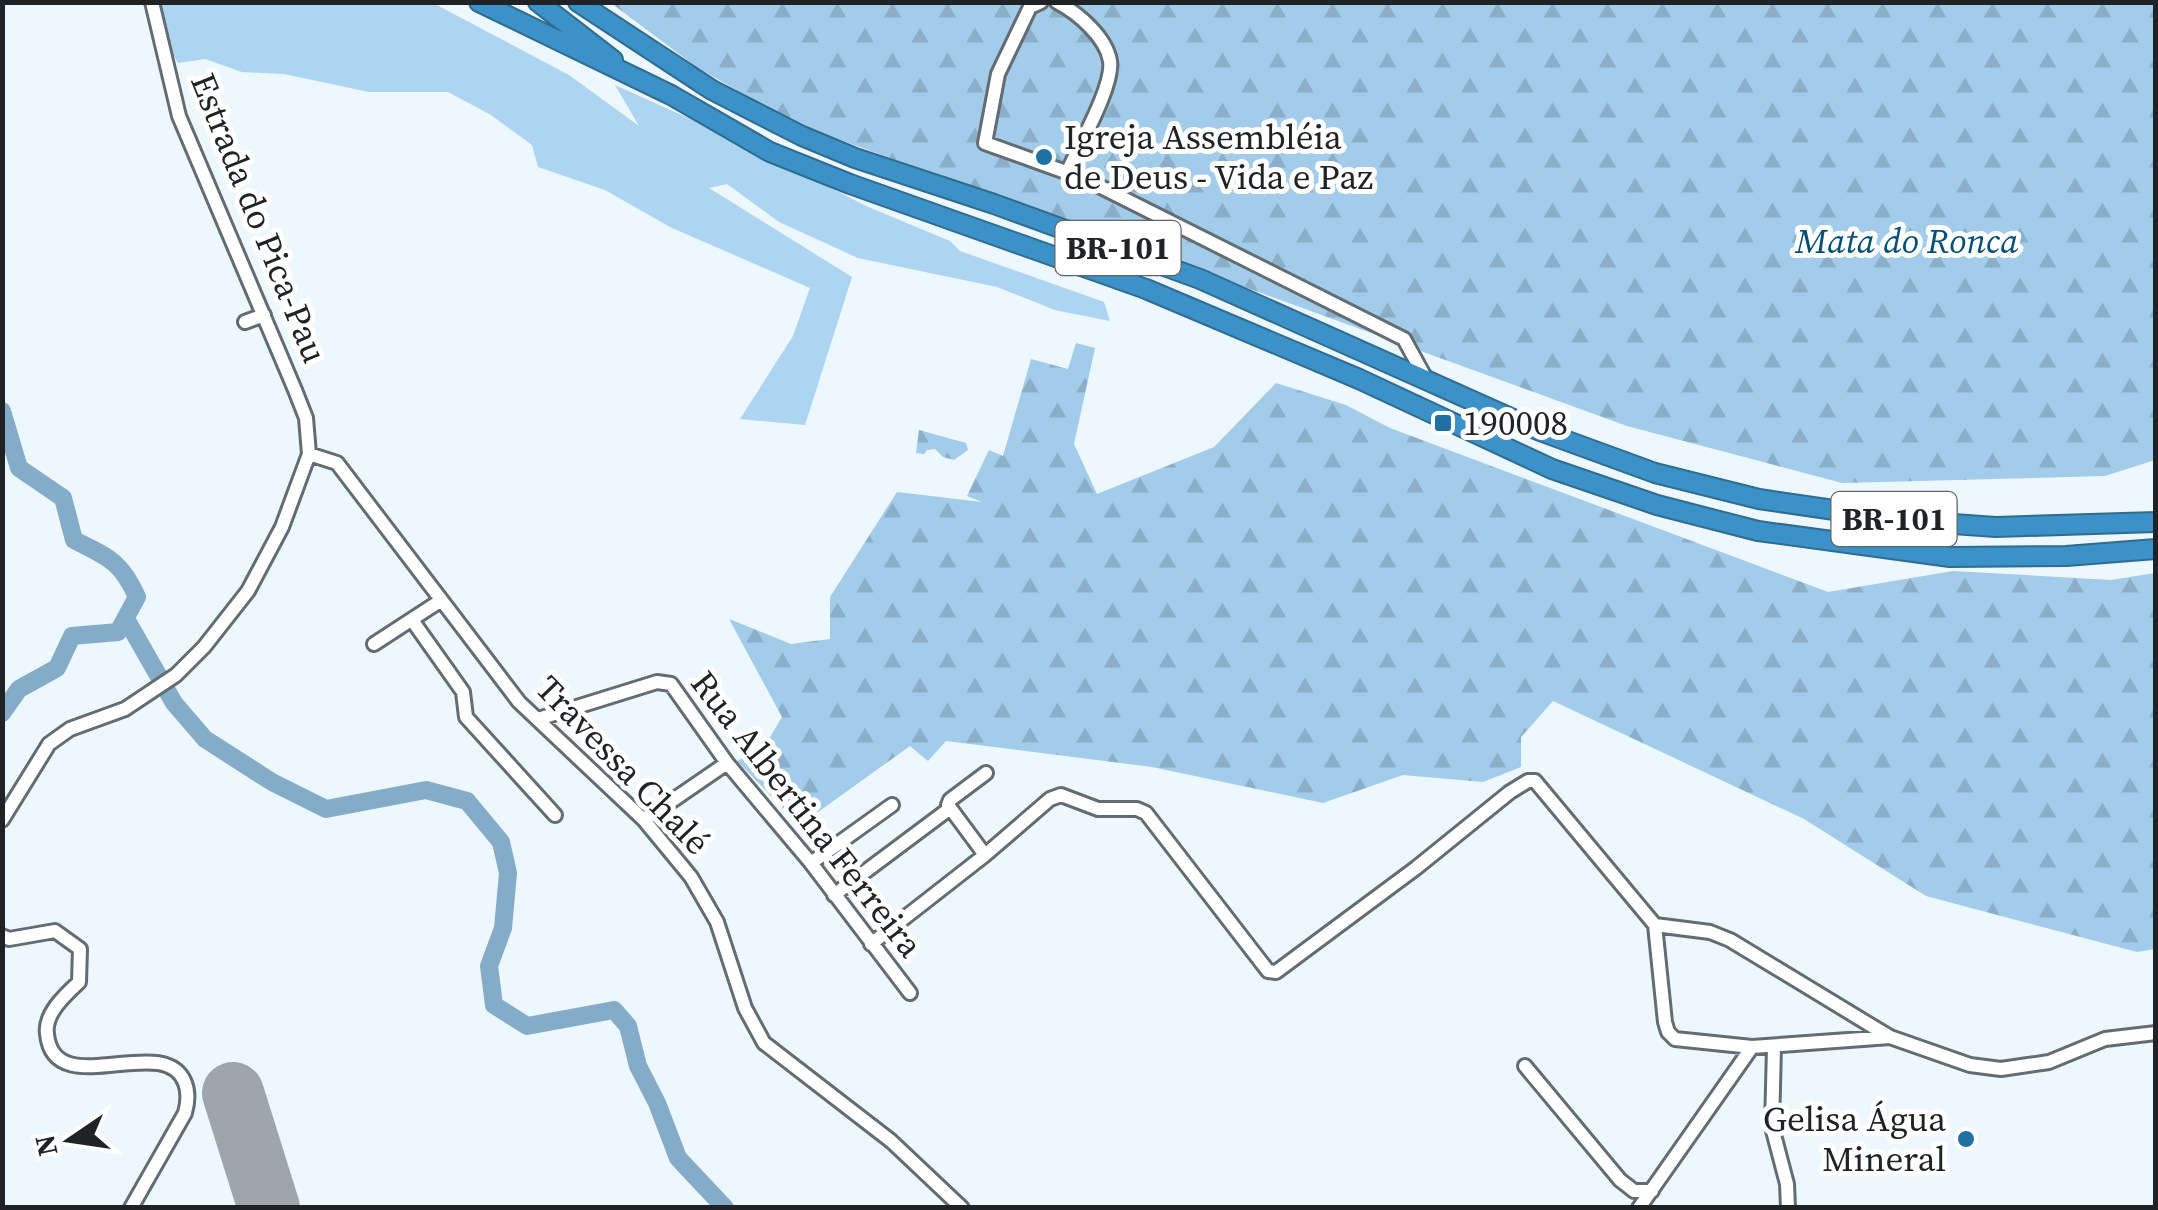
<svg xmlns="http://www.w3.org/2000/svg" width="2158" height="1210" font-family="'Source Serif 4',serif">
	<defs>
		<pattern id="forest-firs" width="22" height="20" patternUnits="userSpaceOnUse" patternTransform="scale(2.5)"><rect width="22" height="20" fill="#a2ccea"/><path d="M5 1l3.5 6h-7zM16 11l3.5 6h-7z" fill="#8bafc9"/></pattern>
	</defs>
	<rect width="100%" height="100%" fill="#edf7ff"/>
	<path fill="#add4f0" d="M157,3h276l136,72 70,51 -24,-41 131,59 120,62 84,35 10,10 144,51 6,19 -55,-11 -58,-23 -139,-29 -79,-36 -52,-38 -18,4 143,89 -47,148 -65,-6 53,-83 17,-48 -140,-61 -65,-37 -67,-23 -6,-22 -41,-30 -43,-23h-79l-85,-18 -42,-2 -37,-13 -27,4 -12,-20z"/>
	<path fill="url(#forest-firs)" d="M611,3h1544v457l-50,16 -263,7 -215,-57 -836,-304 -96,-56z
		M1076,343l19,5 -21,96 23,50 117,-47 62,-64 70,22 44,23 438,164 125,-21 158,9 44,-7v376l-18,3 -211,-56 -122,-77 -251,-118 -32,36v30l-38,15 -80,-7 -80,28 -171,-36 -206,-26 -18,20 -18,-15 -110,79 -63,-64 26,-12 19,-32 -53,-98 62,25 39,-5v-42l67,-105 85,10 -15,-6 22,-46 14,6 28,-97 37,10z
		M919,430l47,13 2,7 -14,10 -11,-3 -8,-8 -8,1 -3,4 -8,-1z"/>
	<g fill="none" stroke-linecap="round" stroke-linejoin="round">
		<path stroke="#84acc9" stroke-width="18" d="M2,411l17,57 44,30 11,42c34,17 47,21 63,57l-19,35 -46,4 -15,32 -38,21 -17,24
			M126,619l48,84 31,36 67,43 54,27 100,-19 41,11 34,41 7,31 -5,55 -14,38 5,39 33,21 87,-16 14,16 10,40 19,37 21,55 47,50"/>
		<path stroke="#9ea6ac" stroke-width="62" d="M233,1093l36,115"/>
		<g stroke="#646c73" stroke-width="18">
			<path id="minor" d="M1041,2l-11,5 -32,67 -13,69 100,36 319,160 22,40
				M1057,2c21,11 49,35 53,59 4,25 -32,86 -43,112
				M245,322l19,-7
				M309,454l28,9 182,239 125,118 47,57 26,45 28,86 19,35 127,98 71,67
				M412,620l51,72 3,25 89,98
				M374,644l66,-43
				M538,719l119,-37 14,2 56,79 84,100 99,130
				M2,820l47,-76 21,-15 55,-20 51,-34 28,-28 44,-56 34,-64 27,-73 -3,-36 -11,-28 -116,-274 -27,-114
				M644,820l83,-57
				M985,855l-37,-50 2,-5 36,-27
				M811,863l81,-58
				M834,895l115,-86
				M1655,925l55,7 20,8 160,97
				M2,936l7,3 46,-8 25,18 -1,33c-14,13 -35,32 -32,52 7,70 118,-4 138,49 4,10 3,19 0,30l-54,95
				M871,944l114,-89 65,-56 11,-4 37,14h39l9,4 122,158 8,1 140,-104 94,-76 18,-11h7l120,144 10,97 3,10 7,7 77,8 138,-10 80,28 31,4 48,-7 56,-23 51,-6
				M1774,1047l-2,80 15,57 1,24
				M1525,1066l95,114 14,11h18
				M1639,1208l113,-161"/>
		</g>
		<g stroke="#316b90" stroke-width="22">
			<path id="highway" d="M479,2l192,93 99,57 80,32 296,105 213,90 193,90 105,36 101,26 192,26 116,-1 90,-7
				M538,2l75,58
				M578,2l134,88 90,46 53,22 139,46 206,75 340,152 115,42 104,26 151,22 86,6 160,-5"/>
		</g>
		<use href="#minor" stroke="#fff" stroke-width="12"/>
		<use href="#highway" stroke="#3a92c9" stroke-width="18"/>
	</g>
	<g fill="#1f71a2" stroke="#fff" stroke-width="4">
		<circle cx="1044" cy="157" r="10"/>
		<rect x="1433" y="413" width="20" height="20" rx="5"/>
		<circle cx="1966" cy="1139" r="10"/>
	</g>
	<g text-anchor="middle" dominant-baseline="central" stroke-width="10" stroke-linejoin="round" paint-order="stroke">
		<g fill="#fff" stroke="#626567" stroke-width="2.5">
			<rect x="1055.5" y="221" width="125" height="54" rx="8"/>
			<rect x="1831.5" y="492" width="125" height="54" rx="8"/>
		</g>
		<g font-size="32" font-weight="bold" fill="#1f2326">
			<text x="1118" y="248">BR-101</text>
			<text x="1894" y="519">BR-101</text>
		</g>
		<g font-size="35" fill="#1f2326" stroke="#fff" text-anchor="start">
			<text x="1064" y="137">Igreja Assembléia<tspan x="1064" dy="40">de Deus - Vida e Paz</tspan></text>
			<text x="1463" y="423">190008</text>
			<text x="1946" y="1119" text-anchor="end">Gelisa Água<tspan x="1946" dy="40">Mineral</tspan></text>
		</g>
		<g font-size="35" fill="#1f2326" stroke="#fff">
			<text transform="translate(259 218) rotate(68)">Estrada do Pica-Pau</text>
			<text transform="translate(623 765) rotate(46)">Travessa Chalé</text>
			<text transform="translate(807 814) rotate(52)">Rua Albertina Ferreira</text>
		</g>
		<g font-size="35" font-style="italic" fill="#054f76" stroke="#fff">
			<text x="1907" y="241">Mata do Ronca</text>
		</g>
	</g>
	<rect width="2158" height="1210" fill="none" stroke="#1f2326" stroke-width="10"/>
	<g transform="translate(70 1140) rotate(257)" stroke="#ffffff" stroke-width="8" paint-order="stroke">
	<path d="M0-8L18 38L0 25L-18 38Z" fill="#1f2326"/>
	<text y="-15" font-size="28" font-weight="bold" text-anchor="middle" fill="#1f2326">N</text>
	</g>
</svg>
